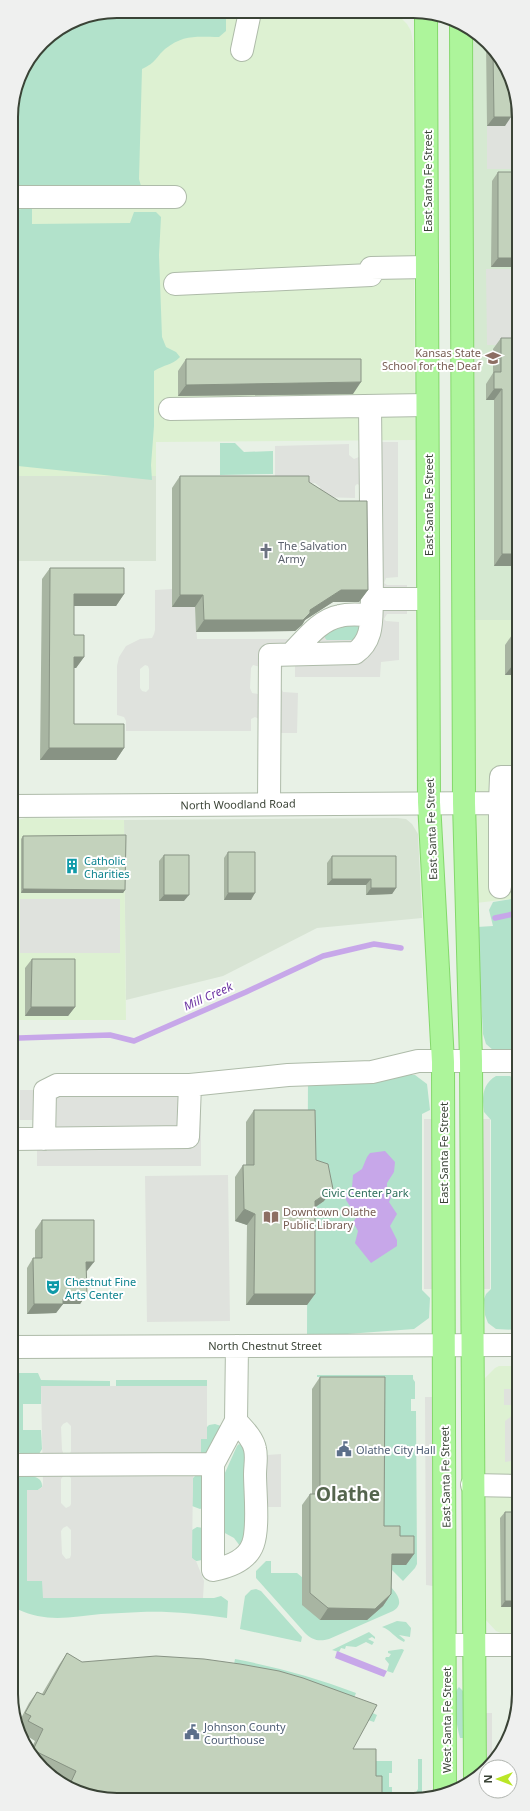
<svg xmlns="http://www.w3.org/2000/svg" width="530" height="1811" font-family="'Noto Sans',sans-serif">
	<rect width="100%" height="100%" fill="#e8f1e6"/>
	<path fill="#d8e4d4" d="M12,476h144v85h-144z
		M397,818l9,1 6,5 6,10 4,84 -105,10 -94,48 -97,24 -2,-180z"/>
	<path fill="#ddf1d2" d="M117,11l269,2 16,6 5,5 4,7 2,12 2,397 -259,2v34h-144l-1,-366 8,-34 23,-34 35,-23z
		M471,620h47v278l-42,5z
		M26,818l98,2 2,200h-114v-199z
		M499,1366h19l1,267 -16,1 -7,-3 -11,-12 -2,-239 12,-12z"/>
	<path fill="#d5e9d1" d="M468,31l20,11 29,54 1,524h-47z"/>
	<path fill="#b2e2cb" d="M117,11l109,1v19l-7,6c-22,0 -35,-3 -54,12 -10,9 -8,13 -23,20l-3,110 2,7h-123l-7,-3v-73l8,-34 23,-34 35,-23z
		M32,207v17l98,-1 4,-11h22l5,5 -2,38 3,82 4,10 10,5 4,5c-9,9 -15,7 -26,14v55l-3,39 1,15 -134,-14 -1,-25 -5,-1 -1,-229z
		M220,443h15l9,9 29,-1v23l-53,1z
		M355,622l5,4 -5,14 -27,1 -4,-3v-3l17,-12z
		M518,898v146l-6,6h-19l-7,-6 -3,-10 -6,-107 16,-1 -4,-16 4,-8z
		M308,1075h107l12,9 3,26 -8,4v176l8,8 -1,20 -15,11 -107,8z
		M496,1076h14l8,7v247l-22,-1 -8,-6 -3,-8 -1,-16 2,-5 5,-5v-169l-7,-8c-2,-14 -2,-28 12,-36z
		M17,1373h21l3,7 69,1v5h-69v18h-18v26h18l1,19 -3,5 -19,1 -2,-7z
		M317,1375h96v4l2,3v17h-4v12h5l1,153 -2,4 -12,13 -11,-11 -16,-32 -38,-161h-21z
		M116,1380h91v6h-91z
		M215,1424l6,2 1,2 -11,27 -10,1v-17h6v-12l2,-2z
		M239,1444l4,2 3,9 -1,85 -5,6 -6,-8 -11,-6 1,-57 13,-29z
		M196,1475l7,1 1,31 -4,2 -8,-3 1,-28z
		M19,1476c9,0 24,-2 23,11l-4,3h-11v91h16v17h171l7,-2 7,5 -1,17c-28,-4 -57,-7 -86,-6 -13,1 -26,1 -40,2 -30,3 -55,9 -84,-5z
		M197,1527l6,1 -1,32c-4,1 -8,2 -10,-2v-28z
		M266,1561h5v12h26l6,5 81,2c8,8 24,22 9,31l-64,28c-10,3 -17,1 -24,-6l-49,-55v-7z
		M256,1589l5,2 41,46 -1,5 -61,-13 5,-33 6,-6z
		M397,1621l9,1 5,6 -1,9 -11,-2 6,5 -1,2c-9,-4 -13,-12 -22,-15z
		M369,1632l6,5v2l-3,-2 -4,2 6,3 -2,3 -6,-3 -10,5 -10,-1 -1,3 -4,-1 -2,4 -7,-2z
		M402,1649l2,1 -11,23 -6,-2 2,-7 -4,-5 1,-2h3l2,-3 -3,-1v-2z
		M235,1659c41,8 82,19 121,34l-4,10 25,12 -3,7 -142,-47z
		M459,1687l4,4v47h-3c-3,-12 -10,-42 -1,-51z
		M418,1759h4v39h-7v-4l3,-5z
		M373,1761h19v12h-3v14h3v11h-16z"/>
	<path fill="#dfe2dd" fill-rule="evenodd" d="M504,88h8l5,8v73h-30v-43h18z
		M486,269h31v76h-30z
		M360,442h38v135l-12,1 -2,5 3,2h20v29h-20l-3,5 2,2 13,1v38l-18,2 -1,15h-85v-13l-12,1 -2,10v13l2,4 15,1 -1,40h-36l-2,-14 -4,-2 -4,2v12h-125v-10l-2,-4 -7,-2v-49l2,-9 7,-11 14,-7 12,-1 2,-4 1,-4v-40l17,-1 23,18 2,32h93l6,-2 66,-31v-120l-5,-2 -2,2v12l-35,-1v-10l-5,-4 -40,1v-38l74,-2v11l5,4 5,-2zM347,622l12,2 2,4 -6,12h-29l-2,-5zM145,665l3,1 1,3v20l-3,3 -4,-1 -2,-3v-19zM253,665l7,2v26l-2,1 -6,-1 -2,-5 1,-20z
		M20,899h100v54h-100z
		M201,1075v91h-164v-46h-17v-30h17z
		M424,1119h8v170h-8z
		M483,1119h7v170h-7z
		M228,1175l2,146 -83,1 -2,-146z
		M41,1386h166v53h-6v17l-8,22 -1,80 4,3 8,20 -1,17h-160l-1,-17h-15v-91h11l4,-3 1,-4zM67,1422l4,4v25l-1,3 -6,1 -2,-5 -1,-23 2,-3zM64,1475h4l3,3v26l-1,2 -4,2 -5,-5v-24zM67,1526l4,4v25l-1,3 -4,1 -4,-5 -1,-23 2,-3z
		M504,1389h14v16h-14z
		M425,1397h8v189l-7,-1z
		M518,1411l1,49 -14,2v-41z
		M281,1454v53h-15l1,-52z
		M485,1713h7v51l-6,3 -1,3z"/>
	<path fill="#c7a7e9" d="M385,1151l10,11 -1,10 -7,11v5l5,7 -3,7 8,12 -7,12 7,14v6l-26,17 -16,-20 3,-12 -5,-9 4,-5 -11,-17v-7l6,-5 1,-13 9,-6 5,-12 3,-4z
		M337,1651l50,20 -3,6 -49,-19z"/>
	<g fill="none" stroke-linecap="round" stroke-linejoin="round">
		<path stroke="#c7a7e9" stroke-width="5.5" d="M495,918l23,-5
			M19,1038l91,-3 24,6 112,-49 77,-36 51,-12 27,4"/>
		<g stroke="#aebba9" stroke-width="24">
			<path id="minor" d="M242,50l8,-38
				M11,197h164
				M371,268l56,-1
				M175,284l196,-9
				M370,406l2,193
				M170,409l257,-4
				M291,654c14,-14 28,-34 49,-38 10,-3 21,-1 31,-1
				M269,803l1,-148 85,-2c19,-13 16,-34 17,-54h56
				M500,803l1,-26h17
				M12,806l488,-3v84
				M12,1139l176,-2 2,-52
				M44,1139l1,-48 12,-6h133l98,-10 84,-3 46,-11h100
				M13,1347l505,-2
				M236,1421c7,8 17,17 19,28 2,8 0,17 0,25 0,18 4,53 -2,70 -6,17 -24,23 -40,26v-106z
				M236,1421l1,-75
				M13,1465l200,-1
				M472,1485l47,1
				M446,1645h73"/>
		</g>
		<g stroke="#84d86c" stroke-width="24">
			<path id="major" d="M426,13l3,789 14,260 2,732
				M461,27l3,776 7,258 4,718"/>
		</g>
		<use href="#minor" stroke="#fff" stroke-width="22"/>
		<use href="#major" stroke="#adf59b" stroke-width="22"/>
	</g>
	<path fill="#a8b5a2" d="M486,41l2,1 24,46h-1l-6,38h-18z
		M498,172l19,95h-26l1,-86z
		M501,338l17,228h-24v-166h-8v-16l7,-11v-24z
		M186,359l167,35 -175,2v-25z
		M180,476l129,6 59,108 -9,12h-26l-28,18 -3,5 -7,6 -99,1 -1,-25h-23v-119z
		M50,568l74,26 -8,12h-42v29l10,22 -8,11h-2v56l50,24 -8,12h-76l2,-181z
		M512,635l6,40h-13v-30z
		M518,833v44h-6v-36z
		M23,836l102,54 -2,3h-102v-54z
		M228,852l23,48h-27v-42z
		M164,855l20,46h-25v-40z
		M332,856l64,32 -4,6 -26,1v-10h-39v-22z
		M32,959l43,48 -7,9h-43v-48z
		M254,1110l62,50 8,41 -9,6v87l-8,11h-61l1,-80 -12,-4v-44l8,-12h3v-43z
		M42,1220l45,51h-1l1,23 -7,10h-17l-7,9 -29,1v-46l6,-10h2v-28z
		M320,1377l64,149 16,10 14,18 -8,11h-14l-1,29 -8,12 -16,14h-47l-18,-15v-100l8,-11h2v-105z
		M505,1512h14v95h-18l-1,-89z
		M67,1653l29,145 -54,-29 -11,-20 4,-8 -11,-7 -3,-4 1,-2 -3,-2 -1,-2 11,-21 8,-11 5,2 17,-29z"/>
	<path fill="#889384" d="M494,117h17l-6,9h-18z
		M498,258h19v9h-26z
		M361,382l-8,12 -175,2 8,-11z
		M494,389h8l-8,11h-8z
		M502,554h16v12h-24z
		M341,590h27l-9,12h-26l-28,18 -3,5 -7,6 -99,1 8,-12 106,-10z
		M74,594h50l-8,12h-51z
		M180,595h23l-8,12h-23z
		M74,657h10l-8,11h-10z
		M512,666h6v9h-13z
		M49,748h75l-8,12h-76z
		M518,869v8h-6z
		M332,879h39l-5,6h-39z
		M371,888h25l-4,6 -26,1z
		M23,889l102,1 -2,3h-102z
		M228,893h27l-4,7h-27z
		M164,895h25l-5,6h-25z
		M31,1007h44l-7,9h-43z
		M333,1189l-9,12 -17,12 8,-12z
		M244,1209l11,5 -8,11 -12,-4z
		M86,1262h8l-7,9h-7z
		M87,1294l-7,10h-17l-7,9 -29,1 7,-10 31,-9z
		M254,1294h61l-8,11h-61z
		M392,1554h22l-8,11h-22z
		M391,1594l-8,12 -16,14h-47l8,-12z
		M505,1601h14v6h-18z"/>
	<path fill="#c3d2bc" stroke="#889384" d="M493,51l18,34v32h-17z
		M498,172h19v86h-19z
		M501,338h16l1,216h-16v-165h-8v-17h7z
		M186,359h175v23l-175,3z
		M180,476h129v6l30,19h28l1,89h-27l-31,20v3l-7,7h-99l-1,-25h-23z
		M50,568h74v26h-50v41h10v22h-10v67h50v24h-75z
		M512,635h6v31h-6z
		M126,835l-1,55 -102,-1v-53z
		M228,852h27v41h-27z
		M164,855h25v40h-25z
		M332,856h64v32h-25v-9h-39z
		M32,959h43v48h-44z
		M254,1110h61l1,50 12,4 5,25 -18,12v93h-61l1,-80 -11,-5 -1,-44h11z
		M42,1220h52v42h-8l1,32 -22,1v4h-2v5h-29l-1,-46h9z
		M320,1377h65l-1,149h16v10h14v18h-22l-1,40 -16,15 -47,-1 -18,-15v-99h10z
		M505,1512h14v89h-14z
		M67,1653l15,9 74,-6 48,3 36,5 39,7 24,7 74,27 -24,44h23v27h6v22h-286l-26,-14 6,-13 -43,-21 10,-21 -15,-8 3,-5 -6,-3 12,-21 7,3z"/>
	<defs>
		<g id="school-bare" transform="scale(1.2)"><path d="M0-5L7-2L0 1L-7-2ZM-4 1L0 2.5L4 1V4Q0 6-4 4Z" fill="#8d6e63" stroke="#fff" stroke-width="2.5" paint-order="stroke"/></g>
		<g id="church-bare" transform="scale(1.2)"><path d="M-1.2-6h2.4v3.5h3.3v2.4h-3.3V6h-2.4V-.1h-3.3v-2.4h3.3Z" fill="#6b7280" stroke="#fff" stroke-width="2.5" paint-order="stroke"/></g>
		<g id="building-bare" transform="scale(1.2)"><path d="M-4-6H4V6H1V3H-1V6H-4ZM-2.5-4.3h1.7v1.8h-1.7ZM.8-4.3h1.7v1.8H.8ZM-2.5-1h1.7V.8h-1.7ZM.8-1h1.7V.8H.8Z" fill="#0f9aa8" stroke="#fff" stroke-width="2.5" paint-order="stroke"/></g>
		<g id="library-bare" transform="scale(1.2)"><path d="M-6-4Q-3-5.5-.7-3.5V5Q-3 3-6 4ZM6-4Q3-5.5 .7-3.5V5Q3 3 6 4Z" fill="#8d6e63" stroke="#fff" stroke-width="2.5" paint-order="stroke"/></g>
		<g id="theatre-bare" transform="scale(1.2)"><path d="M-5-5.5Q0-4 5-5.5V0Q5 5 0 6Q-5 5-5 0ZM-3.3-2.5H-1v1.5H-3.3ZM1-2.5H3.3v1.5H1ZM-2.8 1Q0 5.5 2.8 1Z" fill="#0f9aa8" stroke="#fff" stroke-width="2.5" paint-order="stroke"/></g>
		<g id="civic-bare" transform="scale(1.2)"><path d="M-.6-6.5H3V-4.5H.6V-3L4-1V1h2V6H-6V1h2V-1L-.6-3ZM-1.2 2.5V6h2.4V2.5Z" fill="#5c6f8a" stroke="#fff" stroke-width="2.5" paint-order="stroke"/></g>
	</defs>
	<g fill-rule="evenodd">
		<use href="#school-bare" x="493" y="358"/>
		<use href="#church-bare" x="266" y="551"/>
		<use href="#building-bare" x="72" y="866"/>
		<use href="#library-bare" x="271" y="1217"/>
		<use href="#theatre-bare" x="53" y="1287"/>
		<use href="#civic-bare" x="344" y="1449"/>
		<use href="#civic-bare" x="192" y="1732"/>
	</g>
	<g text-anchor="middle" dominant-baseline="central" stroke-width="4" stroke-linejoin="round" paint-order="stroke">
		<g font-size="11" fill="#3a4336" stroke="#fff">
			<text transform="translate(427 181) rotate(-90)">East Santa Fe Street</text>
			<text transform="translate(428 505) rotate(-90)">East Santa Fe Street</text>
			<text transform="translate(238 804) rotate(-1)">North Woodland Road</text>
			<text transform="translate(431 829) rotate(-92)">East Santa Fe Street</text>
			<text transform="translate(443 1153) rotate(-90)">East Santa Fe Street</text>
			<text x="265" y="1345">North Chestnut Street</text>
			<text transform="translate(445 1477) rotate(-91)">East Santa Fe Street</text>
			<text transform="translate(446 1720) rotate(-90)">West Santa Fe Street</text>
		</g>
		<g font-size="11" fill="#785e54" stroke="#fff" text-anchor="end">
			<text x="481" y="352">Kansas State<tspan x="481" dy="13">School for the Deaf</tspan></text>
			<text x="283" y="1211" text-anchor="start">Downtown Olathe<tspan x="283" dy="13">Public Library</tspan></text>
		</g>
		<g font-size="11" fill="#5b616d" stroke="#fff" text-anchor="start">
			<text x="278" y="545">The Salvation<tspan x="278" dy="13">Army</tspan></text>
		</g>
		<g font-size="11" fill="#0d838f" stroke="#fff" text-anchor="start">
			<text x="84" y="860">Catholic<tspan x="84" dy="13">Charities</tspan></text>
			<text x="65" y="1281">Chestnut Fine<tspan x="65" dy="13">Arts Center</tspan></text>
		</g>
		<g font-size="11" fill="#2e6f5c" stroke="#fff">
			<text x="365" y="1192">Civic Center Park</text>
		</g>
		<g font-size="11" fill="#4e5e75" stroke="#fff" text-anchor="start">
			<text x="356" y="1449">Olathe City Hall</text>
			<text x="204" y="1726">Johnson County<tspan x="204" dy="13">Courthouse</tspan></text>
		</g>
		<g font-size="12" font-style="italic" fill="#6f39a5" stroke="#fff">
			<text transform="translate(208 996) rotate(-24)">Mill Creek</text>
		</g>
		<g font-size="19" font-weight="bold" fill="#55654e" stroke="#fff">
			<text x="348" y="1494">Olathe</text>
		</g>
	</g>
	<path d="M0 0H530V1811H0ZM117 18H413A99 99 0 0 1 512 117V1694A99 99 0 0 1 413 1793H117A99 99 0 0 1 18 1694V117A99 99 0 0 1 117 18Z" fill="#eff0ef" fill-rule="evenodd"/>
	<path fill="none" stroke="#3a4336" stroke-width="2" d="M117 18H413A99 99 0 0 1 512 117V1694A99 99 0 0 1 413 1793H117A99 99 0 0 1 18 1694V117A99 99 0 0 1 117 18Z"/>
	<g transform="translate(498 1779) rotate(270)"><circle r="19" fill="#ffffff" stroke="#b0b4af"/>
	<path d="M0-3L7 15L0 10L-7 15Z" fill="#bae627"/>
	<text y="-6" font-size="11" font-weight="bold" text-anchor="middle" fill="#3a4336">N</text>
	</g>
</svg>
